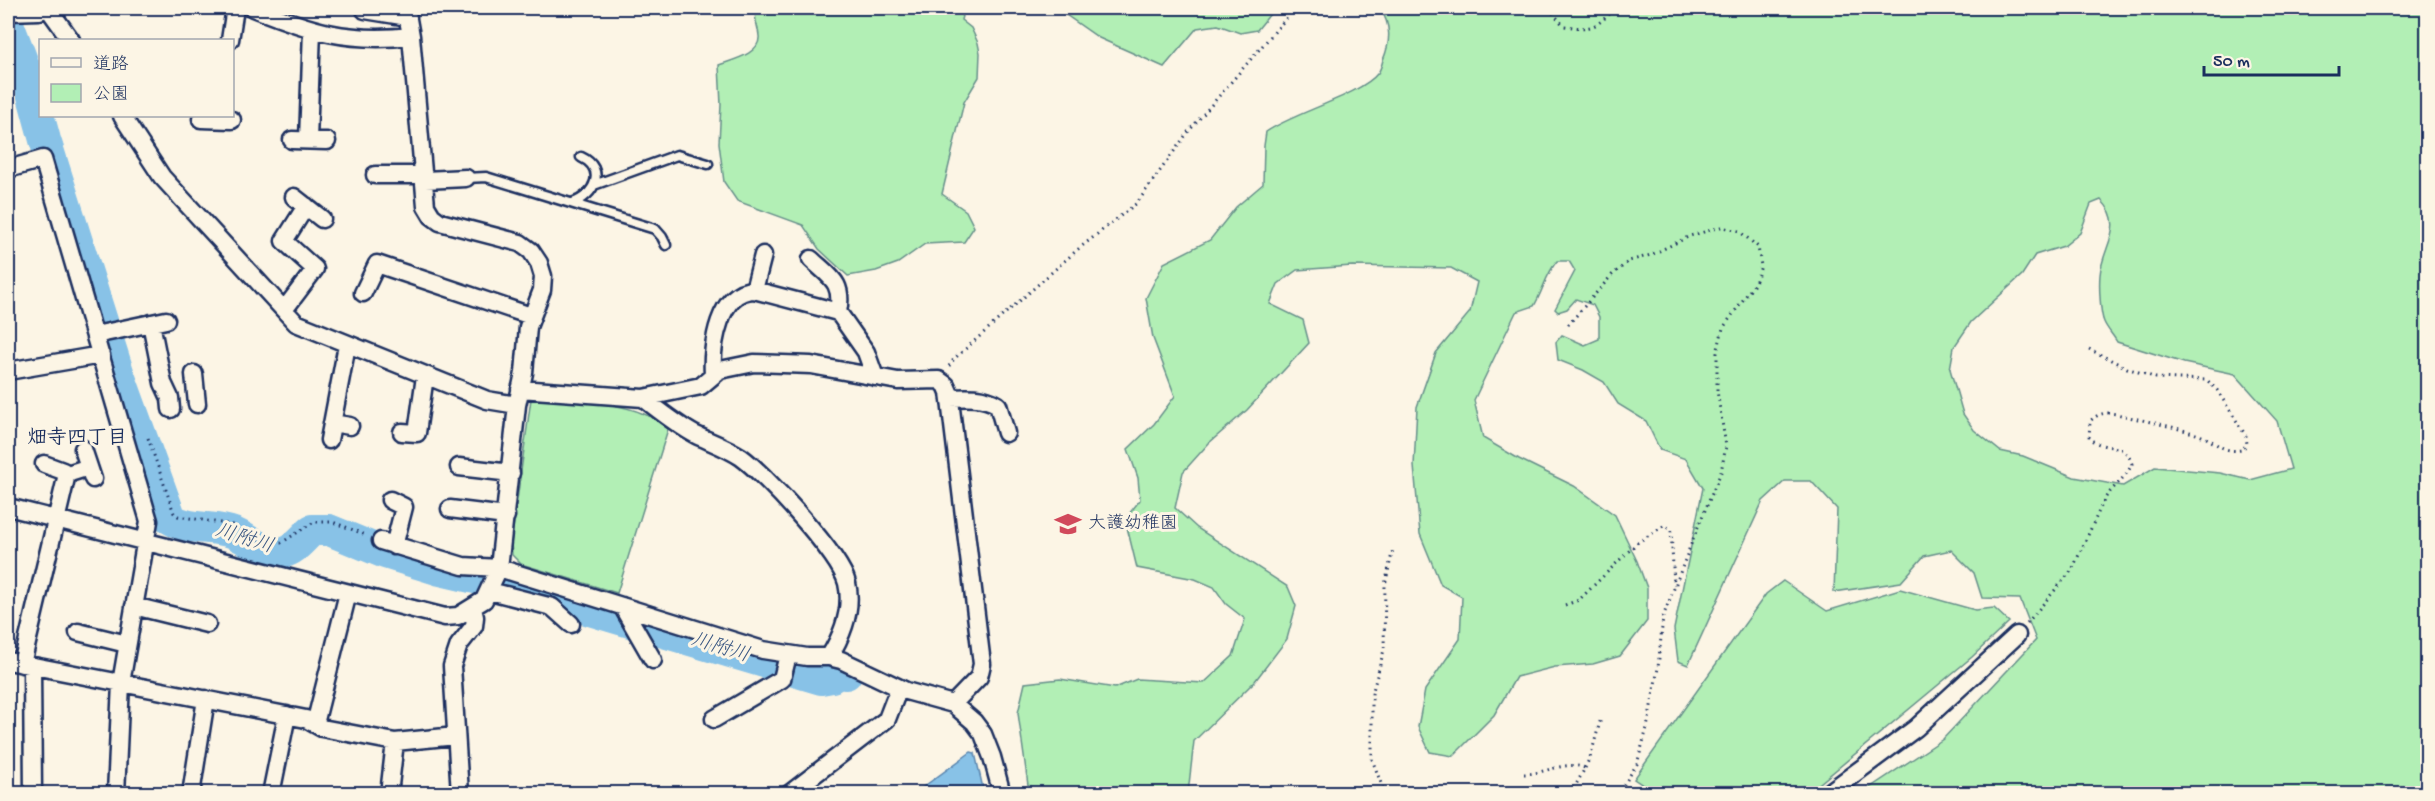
<svg xmlns="http://www.w3.org/2000/svg" width="2435" height="801" font-family="'Gochi Hand','Klee One',sans-serif">
	<rect width="100%" height="100%" fill="#fcf5e5"/>
	<filter id="ink" filterUnits="userSpaceOnUse"><feTurbulence type="fractalNoise" baseFrequency=".0167" numOctaves="2"/><feDisplacementMap in="SourceGraphic" scale="12" xChannelSelector="R" yChannelSelector="G"/><feConvolveMatrix kernelMatrix="1 2 1 2 8 2 1 2 1" color-interpolation-filters="sRGB"/></filter>
	<g filter="url(#ink)">
		<path fill="#b2efb5" stroke="#668f8a" stroke-width="1.5" fill-rule="evenodd" d="M757,8h207l-3,12 10,8 7,15 2,10 -1,24 -15,25 -22,92 24,17 8,16 -10,15 -39,2 -27,19 -22,8 -28,5 -29,-27 -16,-24 -66,-24 -13,-19 -5,-39 2,-38 -2,-40c13,-5 42,-11 40,-29 -1,-12 -6,-17 -2,-28z
			M1056,8h219l-18,22 -17,3 -22,-8 -21,3 -33,39 -65,-29z
			M1380,8h1047v785h-565l81,-54 93,-99 -16,-41 -38,-1 -8,-25 -23,-23 -27,6 -23,26 -67,10 3,-83 -26,-28h-26l-22,20 -75,164 -10,-4 -4,-32 29,-141 -17,-29 -26,-9 -14,-29 -28,-17 -14,-22 -21,-12 -25,-10 -2,-18 6,-7 23,10 14,-6v-22l-6,-12 -17,-6 -9,10 -9,3 -3,-3 20,-38 -6,-10h-12c-11,13 -14,30 -23,45l-18,6 -42,88 9,38 36,21 55,27 41,29 22,46 10,27v33l-27,35 -27,8 -38,3 -39,10 -22,38 -41,41 -23,-4 -12,-25 7,-37 35,-51 2,-42 -21,-12 -21,-51 -6,-68 3,-59 19,-54 34,-41 7,-30 -26,-14 -99,-2 -55,4 -19,14 -8,20 33,16 6,23 -62,67 -38,33 -26,29 -8,36 22,20 91,59 8,19 -9,33 -32,42 -61,60 -6,52h-143l-17,-8 -10,-72 7,-30 35,-4 55,9 22,-9 67,4 29,-27 12,-37 -19,-15 -12,-17 -19,-8 -58,-11 -12,-49 15,-19 -2,-22 -10,-29 26,-25 21,-28 -22,-58 -7,-40 18,-35 46,-23 26,-33 27,-23 1,-38 2,-14c27,-19 95,-37 112,-59 2,-3 4,-9 5,-13 8,-19 8,-35 -3,-52zM2101,200c26,25 1,47 -1,75 -1,10 0,38 4,47 3,7 9,13 13,20l67,21 51,11 42,47 14,48 -41,11 -30,-7 -65,-6 -32,19 -49,-9 -51,-21 -23,-5 -26,-21 -11,-16 -13,-45 4,-22 17,-25 51,-47 13,-20 29,-9 16,-13 11,-29z
			M531,399c34,3 83,1 113,15 9,3 17,10 24,15l-51,164 -96,-29 -9,-9 -1,-12z
			M1783,581l44,30 73,-22 75,21 19,-2 15,14 -37,35 -164,136h-153l-21,-14 132,-185z"/>
		<path fill="#88c2e7" stroke="#5c87b0" stroke-width="1.5" d="M971,752l4,1 9,40h-69z"/>
		<g fill="none" stroke-linecap="round" stroke-linejoin="round">
			<path stroke="#88c2e7" stroke-width="32" d="M8,24l19,50 18,66 74,235 52,144c19,12 43,6 63,14 16,7 35,25 53,18 9,-3 18,-15 25,-21h17l56,23 55,17 69,16 312,93 11,-2 7,-5 7,2"/>
			<g stroke="#1b2f5e" stroke-width="13">
				<path id="lane" d="M466,178l20,-1 169,52 7,8 4,8
					M594,185l83,-30 31,9
					M572,203c23,-7 35,-34 9,-46"/>
			</g>
			<g stroke="#1b2f5e" stroke-width="21">
				<path id="street" d="M48,8l23,32
					M253,8c58,23 94,35 158,28
					M365,10l43,7
					M8,12l31,-1 10,-3
					M230,40l5,-32
					M122,116l40,61 134,146 191,77 30,5
					M201,119l31,1
					M292,140l35,1
					M308,140l4,-110
					M8,169l35,-10 106,362 -28,162 -5,111
					M375,175h49
					M425,180l41,-2
					M294,197l28,22
					M811,259c19,18 33,23 27,53
					M754,290l9,-35
					M363,293l14,-29 154,52
					M284,310l31,-41 -31,-28 22,-35
					M151,323l12,60 7,15 1,11
					M95,335l71,-15
					M8,371l93,-16
					M194,374l3,30
					M713,374c-2,-28 6,-84 41,-84l84,22 28,40 9,25
					M520,389l123,9 58,-12 19,-16 34,-7 57,2 87,16 41,-1 7,5 3,7 33,272 -3,13 -26,27
					M643,398c17,13 34,27 53,37 15,7 32,13 45,22 25,18 99,98 106,126 6,26 -5,53 -18,74
					M950,398c16,-1 33,-2 48,7l8,28
					M332,423l18,3
					M402,432l15,1 8,-57
					M329,440l18,-95
					M83,449l10,30
					M44,464l19,7 4,3
					M459,467l52,6
					M390,500l14,7 -10,39
					M8,507l437,110 13,-1 26,-16 15,-32 18,-163 7,-32 4,-46 14,-37 1,-14 -4,-13 -8,-12 -11,-8 -80,-21 -8,-6 -6,-10 -15,-170 -5,-28
					M450,509l56,7
					M381,541l82,25 36,2 264,82 44,7h22l12,3 65,31 47,13 21,18 9,12 9,23 10,37
					M490,591l62,16 19,17
					M134,606l73,18
					M622,606l31,54
					M78,632l49,12
					M8,661l298,58 16,9 73,14 61,-6
					M22,664l45,-190 22,-7
					M32,666l1,128
					M714,719l68,-40 6,-24
					M315,724l33,-131
					M191,794l15,-95
					M271,794l16,-79
					M389,794l6,-52
					M460,794l-8,-128 7,-21 15,-19 1,-9 -2,-8
					M789,794l98,-75 12,-31
					M1827,794l89,-66 101,-93"/>
			</g>
			<path stroke="#1b2f5e" stroke-width="3" stroke-dasharray="1.5 4.5" stroke-linecap="butt" d="M1549,8l15,18c30,4 30,2 52,-18
				M1568,325l44,-50 17,-14 22,-6 39,-19 31,-9 18,4 19,16 3,19 -6,17 -32,45 -6,25v38l9,55 -5,26 -28,67 -30,78 -5,51 -11,60 -10,36 -19,30
				M949,366l5,-7 123,-109 60,-47 51,-71 107,-124
				M148,438l26,75 4,3 54,9 25,14 13,4h11l33,-21h19l33,13
				M1565,605l14,-5 58,-57 28,-18 6,5 3,55
				M2027,623l45,-53 32,-70c8,-13 22,-22 28,-36 -8,-25 -26,-11 -43,-26l1,-17c9,-8 15,-9 27,-7 27,7 56,12 82,21 18,6 21,18 43,15l5,-6 -1,-8 -29,-46 -10,-10 -51,-2 -29,-10 -40,-20
				M1585,768l6,-13 10,-37
				M1524,774c20,0 42,-14 61,-6l-14,26
				M1385,794l-13,-35v-65l12,-44 1,-65 8,-36"/>
			<use href="#lane" stroke="#fcf5e5" stroke-width="8"/>
			<use href="#street" stroke="#fcf5e5" stroke-width="16"/>
		</g>
	</g>
	<defs>
		<g id="school-bare" transform="scale(2.07)"><path d="M0-5L7-2L0 1L-7-2ZM-4 1L0 2.5L4 1V4Q0 6-4 4Z" fill="#d1495b" stroke="#fcf5e5" stroke-width="2.5" paint-order="stroke"/></g>
	</defs>
	<g fill-rule="evenodd">
		<use href="#school-bare" x="1068" y="524"/>
	</g>
	<g text-anchor="middle" dominant-baseline="central" stroke-width="6" stroke-linejoin="round" paint-order="stroke">
		<g font-size="18" fill="#1b2f5e" stroke="#fcf5e5" text-anchor="start">
			<text x="1088" y="524">大護幼稚園</text>
		</g>
		<g font-size="20" font-weight="bold" fill="#1b2f5e" stroke="#fcf5e5">
			<text x="77" y="439">畑寺四丁目</text>
		</g>
		<g font-size="20" font-style="italic" fill="#365480" stroke="#fcf5e5">
			<text transform="translate(244 540) rotate(17)">川附川</text>
			<text transform="translate(720 649) rotate(17)">川附川</text>
		</g>
	</g>
	<rect width="2435" height="801" fill="none" stroke="#fcf5e5" stroke-width="30"/>
	<rect x="15" y="15" width="2405" height="771" fill="none" stroke="#1b2f5e" stroke-width="2" filter="url(#ink)"/>
	<rect x="39" y="39" width="195" height="78" fill="#fcf5e5" stroke="#a2a6af" stroke-width="1.5"/>
	<rect x="51" y="58" width="30" height="9" fill="#fcf5e5" stroke="#a2a6af" stroke-width="1.5"/>
	<text x="93" y="69" font-size="18" fill="#1b2f5e">道路</text>
	<rect x="51" y="84" width="30" height="18" fill="#b2efb5" stroke="#a2a6af" stroke-width="1.5"/>
	<text x="93" y="99" font-size="18" fill="#1b2f5e">公園</text>
	<path d="M2204 66v9h135v-9" fill="none" stroke="#1b2f5e" stroke-width="3"/>
	<text x="2213" y="66" font-size="18" fill="#1b2f5e" stroke="#fcf5e5" stroke-width="4.5" paint-order="stroke">50 m</text>
</svg>
